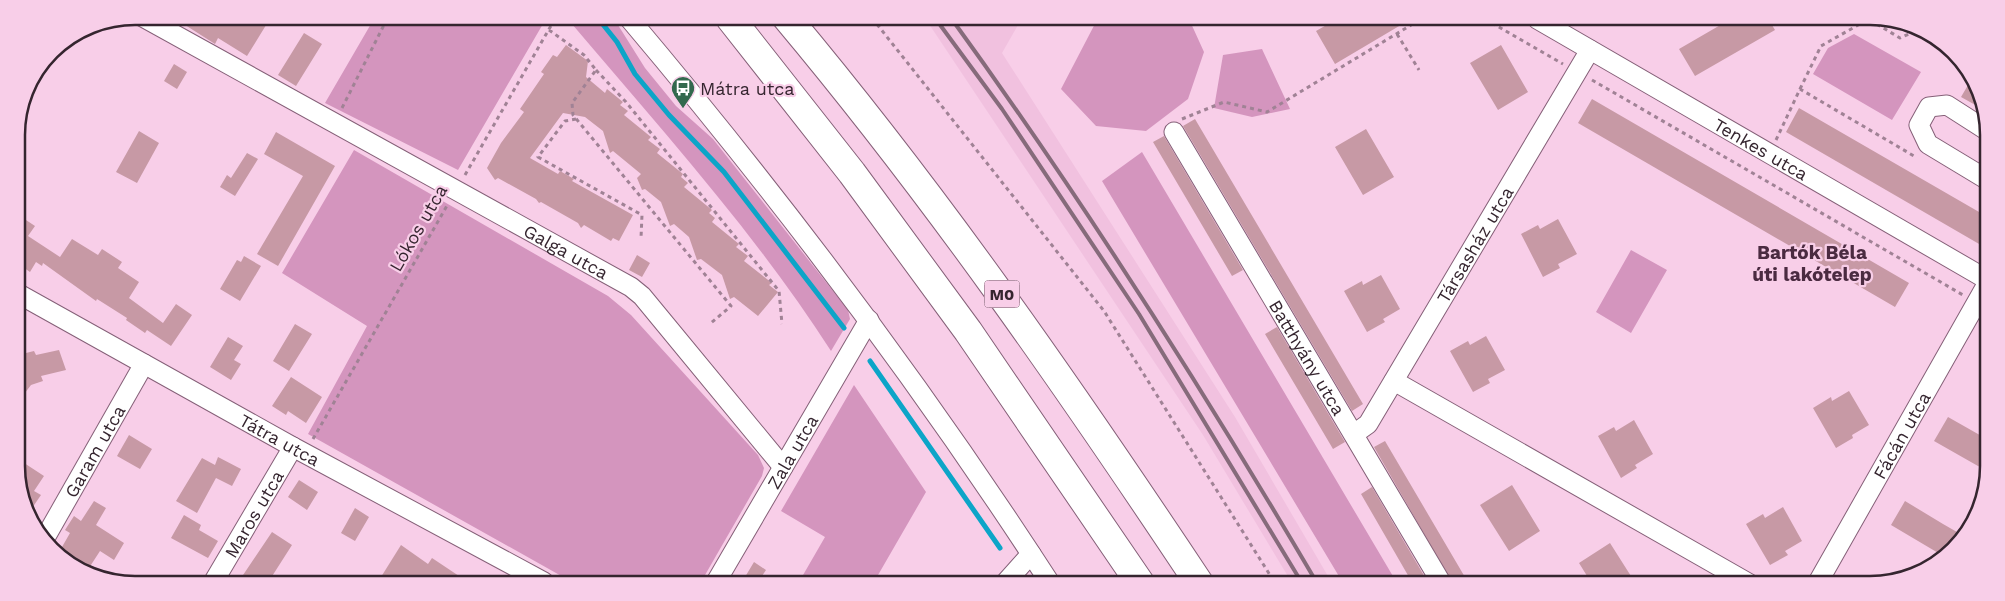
<svg xmlns="http://www.w3.org/2000/svg" width="2005" height="601" font-family="'Work Sans',sans-serif">
	<rect width="100%" height="100%" fill="#f8cee8"/>
	<path fill="#f1c1df" d="M925,18h97l-20,35 233,364 97,166h-40l-89,-148z"/>
	<path fill="#d495be" d="M375,17h172l-89,153 -133,-67z
		M566,17h47l32,51 31,38 37,33 135,171 2,9 -19,32c-77,-120 -173,-225 -265,-334z
		M1098,18l91,1 15,33 -16,47 -42,32 -50,-5 -35,-37z
		M1854,34l67,38 -29,48 -79,-46 15,-26z
		M1262,49l28,60 -38,8 -38,-9 9,-53z
		M354,150l254,146 23,19 127,140 6,13 -2,8 -61,106h-129l-264,-148 59,-108 -85,-53z
		M1142,152l255,431h-54l-241,-402z
		M1631,250l36,20 -36,63 -35,-21z
		M854,385l72,107 -52,90h-75l26,-45 -44,-26z"/>
	<g fill="none" stroke-linecap="round" stroke-linejoin="round">
		<path stroke="#0ca5c8" stroke-width="5" d="M597,17l20,25 18,32 34,41 55,57 120,156
			M870,361l130,187"/>
	</g>
	<path fill="#c799a5" d="M171,16h61l39,1 -24,39 -29,-18 -3,6z
		M1337,19h74l-76,45 -19,-33z
		M1729,20h40l6,10 -80,46 -16,-27z
		M304,33l18,11 -26,42 -18,-11z
		M566,45l22,16 -2,16 19,16 2,-4 16,13 -3,3 8,6 -4,4 27,22 -3,3 12,9 -3,4 26,21 -2,3 7,6 -4,4 28,23 -3,3 6,5 -3,4 27,22 -3,3 12,9 -4,5 28,22 -3,2 9,7 -20,24 -24,-19 -4,2 -8,-24 -21,-16 -4,1 -8,-23 -15,-13 -4,2 -9,-24 -16,-13 -3,1 -5,-12 4,-4 -28,-23 -3,2 -7,-22 -18,-14 -22,-4 -33,45 28,16 2,-3 14,8 -2,2 61,34 -14,26 -6,-3 -2,3 -27,-16 -3,3 -3,-5 -37,-21 -2,1 -3,-4 -38,-21 -3,2 -8,-12 14,-25 23,-31 -4,-3 24,-35 -3,-2 12,-17 4,2z
		M1501,45l27,47 -30,18 -28,-47z
		M174,64l13,8 -10,17 -13,-8z
		M1971,80l3,6 12,25 -25,-14z
		M1592,99l317,184 -14,24 -317,-184z
		M1799,108l187,108v32l-200,-116z
		M1195,119l168,285 -11,7 -169,-285z
		M1366,129l28,48 -31,18 -28,-48z
		M139,131l20,12 -22,40 -21,-11z
		M276,132l59,34 -57,100 -21,-12 46,-78 -39,-22z
		M1164,136l79,134 -11,6 -79,-134z
		M247,153l11,6 -23,37 -15,-9 7,-12 4,3z
		M17,214l18,12 -7,10 32,21 12,-18 26,16 4,-6 20,13 -4,6 21,14 -10,16 34,25 13,-19 16,11 -21,31 -24,-16 -2,3 -19,-13 1,-2 -30,-19 -1,2 -53,-38 -1,3 -6,-4 -6,10 -13,-9z
		M1558,219l19,35 -19,10 2,4 -17,9 -22,-43 17,-9 2,4z
		M637,255l13,8 -8,14 -13,-7z
		M244,256l17,10 -21,35 -20,-12 17,-29 4,2z
		M1381,275l19,34 -17,10 2,3 -18,10 -23,-41 18,-10 1,4z
		M295,324l17,10 -23,37 -16,-10z
		M1277,327l68,115 -12,7 -68,-115z
		M1486,336l19,34 -17,9 2,4 -17,9 -23,-41 18,-10 2,4z
		M228,337l15,9 -9,14 7,4 -10,16 -21,-13z
		M59,350l7,20 -25,6 2,5 -12,4 -13,17v-39l2,-3 -2,-5 16,-4 2,4z
		M291,377l31,20 -16,26 -18,-12 -2,4 -14,-9z
		M1849,391l20,34 -17,10 1,3 -17,10 -23,-40 18,-11 1,4z
		M1948,417l37,21v32l-51,-29z
		M1634,420l19,34 -18,11 2,3 -16,10 -23,-42 16,-9 2,4z
		M129,435l23,14 -12,20 -23,-13z
		M1385,441l84,143h-16l-79,-137z
		M218,457l23,12 -9,17 -16,-8 -19,35 -21,-12 26,-43 13,7z
		M18,459l26,17 -10,15 7,4 -11,16 -12,-22z
		M299,480l19,12 -11,18 -19,-13z
		M1512,485l28,46 -31,20 -29,-46z
		M1372,487l57,97h-16l-52,-90z
		M94,501l12,7 -10,17 28,18 -10,17 -14,-9 -13,20 -29,-17 12,-21 -5,-3 9,-14 7,5z
		M1905,501l38,23 21,12 -19,21 -54,-32z
		M1783,507l19,34 -17,10 3,4 -18,10 -24,-41 17,-10 2,4z
		M355,508l14,9 -14,24 -14,-8z
		M184,515l17,10 -2,5 19,11 -10,17 -37,-20z
		M272,532l20,13 -23,36h-30z
		M1610,543l26,41h-44l-13,-21z
		M401,545l27,19 4,-6 36,24 -80,-1 -7,-4z
		M754,562l12,8 -8,12h-16z"/>
	<g fill="none" stroke-linecap="round" stroke-linejoin="round">
		<g stroke="#856078" stroke-width="21">
			<g id="minor">
				<path id="s1" d="M141,16l490,271 11,9 141,171"/>
				<path d="M628,17c152,180 294,368 422,566"/>
				<path id="s2" d="M1537,19l449,260"/>
				<path id="s3" d="M1174,132l268,452"/>
				<path d="M1986,179l-58,-35 -9,-19 10,-18 18,-2 39,25"/>
				<path id="s4" d="M17,293l276,154 251,135"/>
				<path d="M1394,381l356,203"/>
				<path id="s5" d="M1354,434l14,-10 222,-374"/>
				<path id="s6" d="M45,538l99,-174"/>
				<path id="s7" d="M214,581l79,-134"/>
				<path id="s8" d="M716,582l153,-262"/>
				<path d="M1005,583l26,-29"/>
				<path id="s9" d="M1817,584l169,-298"/>
			</g>
		</g>
		<g stroke="#856078" stroke-width="30">
			<path id="highway" d="M730,18l122,155 116,158 172,252
				M787,18c150,179 283,371 412,565"/>
		</g>
		<path stroke="#a08295" stroke-width="3" stroke-dasharray="4 4" stroke-linecap="butt" d="M872,18l232,293 171,272
			M1485,19l78,45
			M1870,20l30,18 11,-5 2,-5
			M549,30l35,25 12,15 -24,33 1,12 158,191 -20,17
			M1397,34l22,36
			M596,70l30,32 153,189 3,33
			M1592,80l371,215
			M1800,89l21,-43 46,-26
			M342,108l46,-91
			M576,119l-11,2 -27,36 104,58 -1,23
			M1182,119l42,-17 43,10 154,-93
			M1776,140l24,-51 114,67
			M465,175l91,-158
			M313,439l135,-235"/>
		<use href="#minor" stroke="#fff" stroke-width="19"/>
		<use href="#highway" stroke="#fff" stroke-width="28"/>
		<path stroke="#866b7b" stroke-width="4" d="M935,18l67,91 137,205 163,269
			M951,18c132,182 252,371 366,565"/>
	</g>
	<defs>
		<g id="bus-pin" transform="scale(1.25)"><path d="M0 17L-7.5 6A9.5 9.5 0 1 1 7.5 6Z" fill="#33694e" stroke="#f8cee8"/><path d="M-5-6H5V4H4V6H2V4H-2V6H-4V4H-5ZM-3.5-4V0h7V-4ZM-3.5 1.2v1.5H-2V1.2ZM2 1.2v1.5H3.5V1.2Z" fill="#fff"/></g>
	</defs>
	<g fill-rule="evenodd">
		<use href="#bus-pin" x="683" y="88"/>
	</g>
	<g text-anchor="middle" dominant-baseline="central" stroke-width="4.5" stroke-linejoin="round" paint-order="stroke">
		<rect fill="#f8cee8" stroke="#705866" stroke-width="1" x="984.5" y="280.5" width="35" height="27" rx="4"/>
		<g font-size="16" font-weight="bold" fill="#35252f">
			<text x="1002" y="294">M0</text>
		</g>
		<g font-size="18" fill="#35252f" stroke="#f8cee8" text-anchor="start">
			<text x="700" y="88">Mátra utca</text>
		</g>
		<g font-size="18" fill="#35252f" stroke="#f8cee8">
			<text stroke="none"><textPath href="#s2" startOffset="259">Tenkes utca</textPath></text>
			<text transform="translate(418 228) rotate(-60)">Lókos utca</text>
			<text stroke="none"><textPath href="#s5" startOffset="226">Társasház utca</textPath></text>
			<text stroke="none"><textPath href="#s1" startOffset="486">Galga utca</textPath></text>
			<text stroke="none"><textPath href="#s3" startOffset="262">Batthyány utca</textPath></text>
			<text stroke="none"><textPath href="#s9" startOffset="171">Fácán utca</textPath></text>
			<text stroke="none"><textPath href="#s4" startOffset="301">Tátra utca</textPath></text>
			<text stroke="none"><textPath href="#s6" startOffset="100">Garam utca</textPath></text>
			<text stroke="none"><textPath href="#s8" startOffset="151">Zala utca</textPath></text>
			<text stroke="none"><textPath href="#s7" startOffset="78">Maros utca</textPath></text>
		</g>
		<g font-size="19" font-weight="bold" fill="#4b2b41" stroke="#f8cee8">
			<text x="1812" y="252">Bartók Béla<tspan x="1812" dy="22">úti lakótelep</tspan></text>
		</g>
	</g>
	<path d="M0 0H2005V601H0ZM135 25H1870A110 110 0 0 1 1980 135V466A110 110 0 0 1 1870 576H135A110 110 0 0 1 25 466V135A110 110 0 0 1 135 25Z" fill="#f8cee8" fill-rule="evenodd"/>
	<path fill="none" stroke="#35252f" stroke-width="2.5" d="M135 25H1870A110 110 0 0 1 1980 135V466A110 110 0 0 1 1870 576H135A110 110 0 0 1 25 466V135A110 110 0 0 1 135 25Z"/>
</svg>
